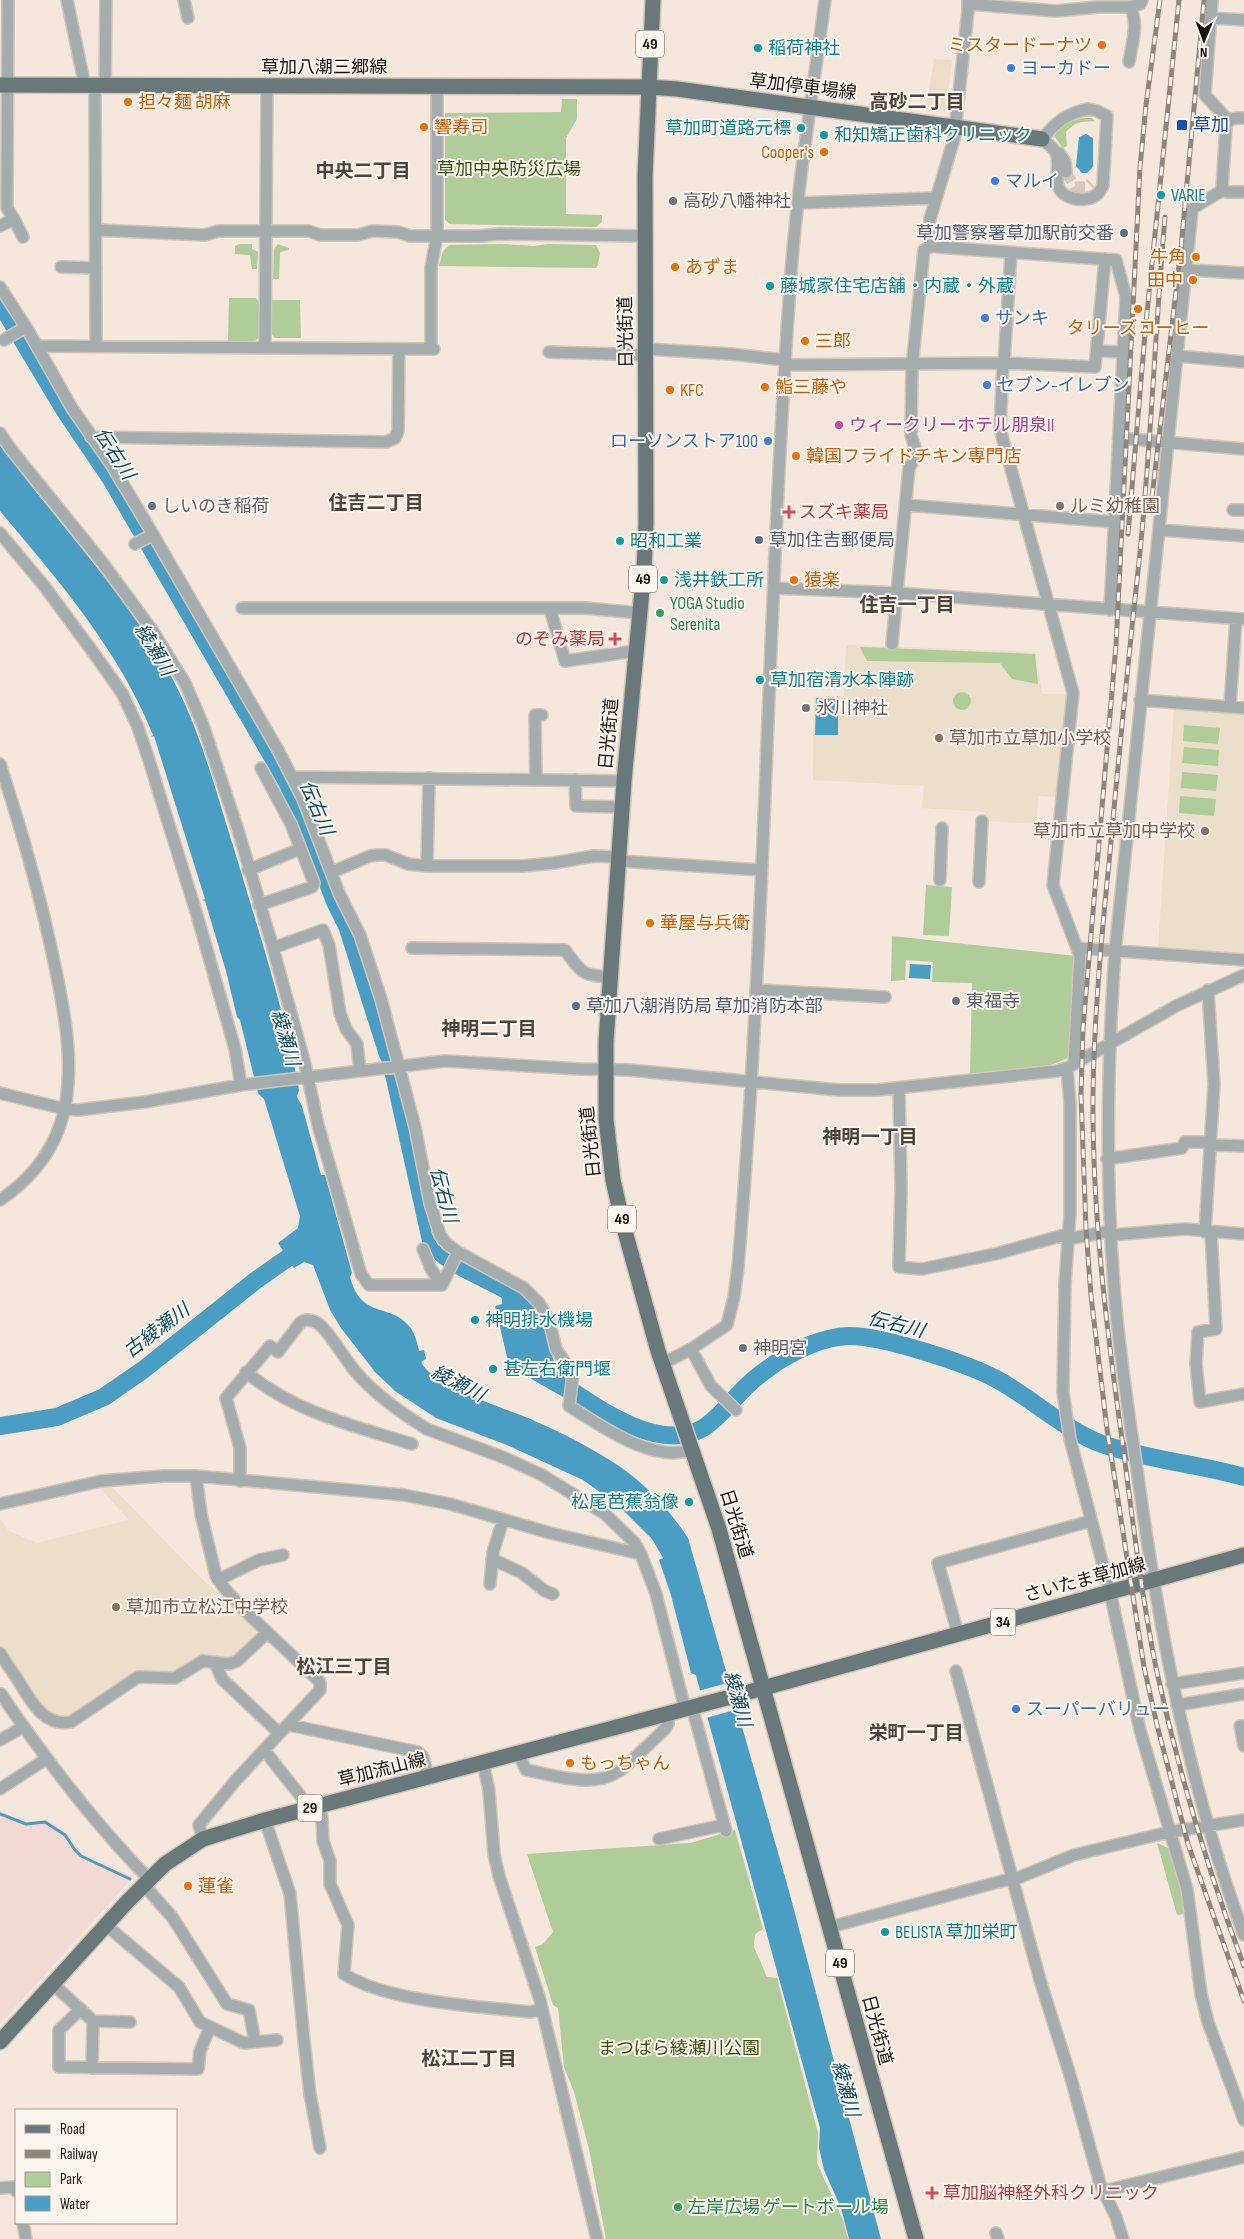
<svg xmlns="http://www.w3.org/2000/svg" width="1244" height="2239" font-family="'Sofia Sans Condensed','Noto Sans JP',sans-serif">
	<rect width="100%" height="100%" fill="#f5e7db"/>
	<path fill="#efdbca" d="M934,59l18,1 -4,35 1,13 -4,3 -19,-3z"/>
	<path fill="#f3d9d3" d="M0,1810l21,12 27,-1 19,12 14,19 52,25 -133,147z"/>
	<path fill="#ebdeca" d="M846,645l190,7 6,42h27l-11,103 -20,-1 -1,28 -52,-3 1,-9 -64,-4 2,-22 -111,-6 1,-84h30z
		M1174,709l70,5v240l-86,-6z
		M111,1486l87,89 58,55v10l-25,18 -27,-4 -29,20 -36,-1 -69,45 -15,-1 -12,-9 -26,-36 -17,-28v-125l9,12 28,12 92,-23 -30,-33z"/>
	<path fill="#afcc99" d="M562,99h15v20l-11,19v76l36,1v7l-6,5 -146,-3 -5,-4v-107l116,-1z
		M1082,118h10l3,3c-13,1 -20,0 -29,11l1,14 -4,2 -9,-12c4,-12 17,-15 28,-18z
		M239,244h13v5l6,3 -1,17h-5l-2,-14 -15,-1v-8z
		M278,244l11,4v2l-9,2 -1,27h-6l1,-30z
		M501,244l33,2 14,-2 48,1 4,8 -2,12 -2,3 -157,-2 4,-15 6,-6z
		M229,298h27l4,6 -1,33 -5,5 -26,-1z
		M271,300h29l1,38h-26l-4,-5z
		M860,647l175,7 3,30 -26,-5 -12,-16 -133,-2z
		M953 701a9 9 0 1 1 18 0a9 9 0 1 1-18 0Z
		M1184,725l36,3 -2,16 -35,-3z
		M1184,747l35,3 -1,16 -36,-3z
		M1182,772l36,3 -2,16 -35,-3z
		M1180,796l36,3 -2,17 -35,-3z
		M926,885l26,2 -3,49 -26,-1z
		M892,936l184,20 -8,102 -17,7 -81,9 2,-91 -40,-1 1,-20 -27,-2 -1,20 -14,1z
		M735,1830l28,99 -8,5 -1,13 13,30 10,1 41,155 -1,30 26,57 5,19h-242l-17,-90 -15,-57 -10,-25 -6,-59 -5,-3 -18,-58 8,-3 10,-12 -26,-78 163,-11z
		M1157,1843l13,6 9,27 6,38 -8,1z"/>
	<path fill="#4b9ec3" d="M1086,134l7,4v29l-6,6h-5l-6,-7 3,-29z
		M0,294l107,174 96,163 73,126 25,48 55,136 21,63 30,108 25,122 6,11 10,7c24,14 70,34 86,54 17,22 10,55 34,72l-5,19 -42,-24 -14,-16 -12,-51 7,-2v-6c-25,-14 -64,-28 -79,-52l-41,-184 -3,-6 -40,-126 -12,-24 -26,-69 -22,-51 -176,-303 -46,-68 -57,-95z
		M0,445c55,75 121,143 167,224 32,55 48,120 67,180 24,80 50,159 65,241l-2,7 5,9 19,69h4l27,98 -2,4c11,42 39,26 58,48 7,7 9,17 11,26l5,-1 2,9 -5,3c13,26 89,47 116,60 24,10 48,23 71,37 33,20 59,47 80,79l101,353 92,348h-32l-8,-31 -17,-38 -5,-22 1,-20 -122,-445 -2,-8 -5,-2 -20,-78 -12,-35 4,-2 -11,-19 -34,-34 -35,-25 -76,-35 -71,-27 -41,-27 -20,-19 -34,-44 -11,-18 -17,-45 -9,-3 -10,6 -16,-25 20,-15 2,-12 -2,-6 -34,-111 -6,-6 -18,-73 -3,-3 -11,-46 -21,-70 -3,-1 3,-1 -51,-163 -3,1 2,-2c-34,-85 -95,-155 -153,-224z
		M816,698l22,1v36h-23z
		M910,964l21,1 -1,14 -21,-1z"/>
	<path fill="#f5e7db" d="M731,1682l7,27 -32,9 -8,-27z"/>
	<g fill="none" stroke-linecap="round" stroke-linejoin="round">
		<path stroke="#4b9ec3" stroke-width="3" d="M0,1814l26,10 19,-2 20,13 10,15 6,6 49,23"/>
		<path stroke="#4b9ec3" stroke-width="18" d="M557,1381c37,25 101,73 146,47 18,-11 31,-31 47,-45 8,-8 18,-14 27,-21 20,-13 47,-25 71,-26 33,-1 121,28 150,44 33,18 70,52 104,64 46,16 96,20 142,33
			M0,1426l57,-9 47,-20 39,-27 112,-89 51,-36"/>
		<path stroke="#d4c7bc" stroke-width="11" stroke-dasharray="11 5.5" stroke-linecap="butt" d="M1066,172l9,15h12l4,-4"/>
		<g stroke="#d1c5ba" stroke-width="14">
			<path id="minor" d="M67,0l18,86
				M184,0l4,18
				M968,0v11l-14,128 -24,80 -1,21 3,6 5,1 179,13 10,37 -16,313
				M1212,0l-7,95 23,25
				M969,4l87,7 42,-4h32c9,17 2,36 -1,55
				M1130,7l10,-3 2,-4
				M1210,18l34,2
				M95,87l1,259
				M105,87l1,-87
				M1088,109l9,2 10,5 -4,69c-3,8 -8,13 -17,14 -6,1 -13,0 -19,-3 -18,-10 -5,-28 -11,-43 -2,-5 -9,-10 -14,-14 13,-16 25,-26 46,-30z
				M1244,118c-8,0 -14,-1 -18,7l-4,64 4,3h18
				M1059,153l6,9 1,10
				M1223,190l-30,18 -1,3 -77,741c-8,115 -10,230 0,345 5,65 16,130 25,194 21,151 51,300 104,444
				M798,203l137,-5
				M14,219l9,18
				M0,226l14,-7 -7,-11 1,-208
				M97,230l108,5 13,-4h91l11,4h38l14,-4 26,1 12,4h71l18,-2 145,2
				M61,267l35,1
				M1187,270l57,3
				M0,287l26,40 46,81 39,56 33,55 134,231 25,49 36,94 21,42 21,64 34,128 15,76 10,32 7,9 11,8 66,36 15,15 10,17 7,29 17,25 -4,32c33,20 82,57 122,44
				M4,340l22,-13
				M37,346l397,3
				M265,348l2,-262
				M431,349v-82l6,-31v-149
				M645,349l86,5 54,6
				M1097,351l27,1
				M549,352l96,3
				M1178,356l66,6
				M1003,363l-3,66 73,264 -20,192 27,71 -6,108
				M1004,363l7,-110
				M785,365l218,-2 92,4 10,-108
				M0,433l10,15 92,114 50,68 33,53 18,42 35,105 33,111 34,123 13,61 43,149 8,11h73l16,-33
				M91,437l295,5 9,-4 3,-7 1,-82
				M1119,438l125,11
				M906,505l209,17
				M1233,510h11
				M1159,530l85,6
				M0,533l45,54 53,72 24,34 15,32 10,29 50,161 38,134 6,36
				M135,544l17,-9
				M774,588l124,5 346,26
				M242,608h343l54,5
				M550,609l15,52 70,-10
				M892,644l17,-176 8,-14 -6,-19 1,-68 12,-117 8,-4
				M1140,700l104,8
				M1230,706l6,-87
				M0,764c21,64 39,127 53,193 11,51 25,117 7,168 -10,31 -33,57 -60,75
				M292,777l332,4
				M536,779l-1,-64h7
				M575,780l1,26 46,1
				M619,861l142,9
				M427,866l2,-88
				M248,870l52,-21
				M332,872l38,-16 8,-1h8l22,9 19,2h96l31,-3 40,-7 25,1
				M940,880l2,-52
				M979,882l3,-61
				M259,905l53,-18 2,-4 -23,-59 -30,-56
				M273,948l50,-18 6,15 11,68 6,16 11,15 3,27
				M412,948l153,2c18,24 16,25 46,27
				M1077,948l167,12
				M756,990l129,7
				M1067,1068l3,37v109l-5,69 -2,109 7,47 40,153 30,138 47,159 14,105 7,28 36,98
				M899,1088l2,100 -2,79 23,2 73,-15 73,-20
				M0,1093l65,16 13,1 67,-8 96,-17 204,-24 135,8 49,1 210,20h38l180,-19 10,-3 109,-62 68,-31
				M1211,1145l33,1
				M1107,1159l75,-11 3,-6h26
				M1205,1232l9,-148 -6,-94
				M1211,1232l5,97 -18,3 -2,32 4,38 44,-8
				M1111,1235l74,-6 59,5
				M1068,1239l43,-8
				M423,1249l8,20 11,16
				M691,1349l20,37 25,24
				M662,1364l29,-15 36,-24 7,-28 4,-30c28,-331 29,-663 53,-994 7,-92 22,-182 34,-273
				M246,1372c48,40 108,54 166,72
				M196,1476l5,38 15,62 9,13 20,22 75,71v8l-84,90 -37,45 4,14
				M240,1481v-33l-14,-50 44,-52 8,6 22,-29c7,-6 17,-2 23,5 12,13 21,30 32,43 20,24 46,42 72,58l78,29 37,17 63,39 29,28 7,12 15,40 29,115
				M0,1504l101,-23 62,-5h33l208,19 46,9 100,29 91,21
				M492,1559l30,14 23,18 8,3
				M218,1580l41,-20 24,-5
				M490,1584l3,-32 10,-32
				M958,1634l-20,-71 153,-42
				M0,1653c6,10 13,19 19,29 12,20 26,45 52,40l67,-45 37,1 28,-17 26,3 8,-3 30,-28
				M215,1662l7,17 57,54
				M956,1671l84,309 30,95 30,109 16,33 7,22
				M1172,1684l72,-11
				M1,1694c45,66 92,128 148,185
				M1177,1705l67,-11
				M692,1707l34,124
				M289,1725l129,27 5,5 5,20
				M1244,1726h-4l4,20
				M0,1740l23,-13
				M264,1750l46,58
				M518,1753l8,17c33,6 72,21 100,-4l39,-37 3,-5v-10
				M483,1762l6,29 5,63 5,22 41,124 57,239
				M0,1789l46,-30
				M319,1805l3,13 1,23 7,20v23l18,41 -4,49c43,28 134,32 185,38l13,-2
				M265,1820l25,74 14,147 6,53 10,54
				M659,1839l65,-14
				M143,1884l30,34 54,86 22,6 6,32
				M107,1926l72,61 21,35 44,21 33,-3
				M830,1927l176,-47h7l61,-25 95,-23 75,-12
				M53,1984l40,37 37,1
				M81,2009l-22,21v37l139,2 2,-18 10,-24
				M92,2068l1,-47
				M0,2188l15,-1 1,4
				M1103,2191l141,-34
				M23,2223l3,16
				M996,2233l2,6"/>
		</g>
		<g stroke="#d1c5ba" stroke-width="18">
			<path id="major" d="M653,0l-8,176 1,348 -2,45 -20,212 -18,261v77l7,61 10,44 35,127 61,178 197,710
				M0,85l648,2 29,2 365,50
				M0,2042l127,-140 38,-38 38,-25 62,-19 473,-125 506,-140"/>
		</g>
		<use href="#minor" stroke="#a4acad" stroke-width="11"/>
		<use href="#major" stroke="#69797b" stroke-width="15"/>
		<g stroke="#8f857d" stroke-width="5">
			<path id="rail" d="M1160,0l-14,105 -6,62 -24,478 -33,383 -2,67 5,134 5,67 16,133 37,238 13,58 31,119 56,157
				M1165,217c-10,115 -14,230 -26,345 -11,101 -21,201 -30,301 -8,77 -15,154 -16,231 -1,115 13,231 29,345 10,76 19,153 34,229 22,102 51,200 88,298
				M1152,497l29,-249 23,-248
				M1128,534l18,-212 33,-322"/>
		</g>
		<use href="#rail" stroke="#fef5ee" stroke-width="3" stroke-dasharray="9" stroke-linecap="butt"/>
	</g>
	<g fill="#e8710a" stroke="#fef5ee" stroke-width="2">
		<circle cx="1102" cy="45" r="5"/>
		<circle cx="128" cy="102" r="5"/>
		<circle cx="424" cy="127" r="5"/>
		<circle cx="824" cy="152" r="5"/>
		<circle cx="1196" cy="257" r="5"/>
		<circle cx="675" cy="267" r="5"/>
		<circle cx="1193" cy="280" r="5"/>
		<circle cx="1138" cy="309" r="5"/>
		<circle cx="805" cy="341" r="5"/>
		<circle cx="765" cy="387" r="5"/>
		<circle cx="670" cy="390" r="5"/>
		<circle cx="796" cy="456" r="5"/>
		<circle cx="794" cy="580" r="5"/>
		<circle cx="650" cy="923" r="5"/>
		<circle cx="570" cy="1763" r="5"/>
		<circle cx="188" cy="1886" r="5"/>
	</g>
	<g fill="#0f9aa8" stroke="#fef5ee" stroke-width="2">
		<circle cx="758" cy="48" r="5"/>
		<circle cx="801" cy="128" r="5"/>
		<circle cx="824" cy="135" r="5"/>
		<circle cx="1161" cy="195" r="5"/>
		<circle cx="770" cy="286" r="5"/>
		<circle cx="620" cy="541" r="5"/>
		<circle cx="664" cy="580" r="5"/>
		<circle cx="760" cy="680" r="5"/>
		<circle cx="475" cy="1320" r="5"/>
		<circle cx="493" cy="1369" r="5"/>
		<circle cx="689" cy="1502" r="5"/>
		<circle cx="885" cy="1932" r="5"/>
	</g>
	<g fill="#3f7fe0" stroke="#fef5ee" stroke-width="2">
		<circle cx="1011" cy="68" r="5"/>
		<circle cx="995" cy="181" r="5"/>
		<circle cx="985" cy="318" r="5"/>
		<circle cx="987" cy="385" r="5"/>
		<circle cx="768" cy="441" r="5"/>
		<circle cx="1016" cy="1709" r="5"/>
	</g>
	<rect fill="#1a4fb4" stroke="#fef5ee" stroke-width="2" x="1176" y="119" width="12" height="12" rx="2.5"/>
	<g fill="#6b7280" stroke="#fef5ee" stroke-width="2">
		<circle cx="673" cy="201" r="5"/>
		<circle cx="152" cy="506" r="5"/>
		<circle cx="806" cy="708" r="5"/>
		<circle cx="956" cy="1001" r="5"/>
		<circle cx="743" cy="1348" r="5"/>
	</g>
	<g fill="#5c6f8a" stroke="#fef5ee" stroke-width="2">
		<circle cx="1124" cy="233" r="5"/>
		<circle cx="759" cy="540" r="5"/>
		<circle cx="576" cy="1006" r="5"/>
	</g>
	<circle fill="#d1479c" stroke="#fef5ee" stroke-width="2" cx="839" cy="425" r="5"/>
	<g fill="#8d6e63" stroke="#fef5ee" stroke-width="2">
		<circle cx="1060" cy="506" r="5"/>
		<circle cx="939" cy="738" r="5"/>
		<circle cx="1205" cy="831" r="5"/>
		<circle cx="116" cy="1607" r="5"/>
	</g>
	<g fill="#e0444e" stroke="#fef5ee" stroke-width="2">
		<path d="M786.5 504.5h5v5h5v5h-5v5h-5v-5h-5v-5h5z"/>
		<path d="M612.5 631.5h5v5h5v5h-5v5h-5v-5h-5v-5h5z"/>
		<path d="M929.5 2185.5h5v5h5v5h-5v5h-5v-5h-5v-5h5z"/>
	</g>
	<g fill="#2e9e5b" stroke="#fef5ee" stroke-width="2">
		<circle cx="660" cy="613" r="5"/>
		<circle cx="678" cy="2207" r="5"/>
	</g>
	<g text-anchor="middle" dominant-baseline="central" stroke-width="4" stroke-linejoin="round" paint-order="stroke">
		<g fill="#fef5ee" stroke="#5c5550" stroke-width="1">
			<rect x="636" y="30.5" width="28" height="27" rx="4"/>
			<rect x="629" y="565.5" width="28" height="27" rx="4"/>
			<rect x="608" y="1205.5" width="28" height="27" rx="4"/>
			<rect x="990.5" y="1608.5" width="25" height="27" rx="4"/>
			<rect x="297.5" y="1794.5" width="25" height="27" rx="4"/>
			<rect x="826" y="1949.5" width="28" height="27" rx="4"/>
		</g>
		<g font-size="16" font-weight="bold" fill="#16110d">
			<text x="650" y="44">49</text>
			<text x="643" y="579">49</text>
			<text x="622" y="1219">49</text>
			<text x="1003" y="1622">34</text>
			<text x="310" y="1808">29</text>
			<text x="840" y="1963">49</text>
		</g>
		<g font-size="18" fill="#c56008" stroke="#fef5ee" text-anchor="start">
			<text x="1092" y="45" text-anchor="end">ミスタードーナツ</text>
			<text x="138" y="102">担々麺 胡麻</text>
			<text x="434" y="127">響寿司</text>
			<text x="814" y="152" text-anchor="end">Cooper's</text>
			<text x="1186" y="257" text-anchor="end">牛角</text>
			<text x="685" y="267">あずま</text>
			<text x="1183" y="280" text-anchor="end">田中</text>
			<text x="1138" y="328" text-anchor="middle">タリーズコーヒー</text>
			<text x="815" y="341">三郎</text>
			<text x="775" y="387">鮨三藤や</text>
			<text x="680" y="390">KFC</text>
			<text x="806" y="456">韓国フライドチキン専門店</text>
			<text x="804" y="580">猿楽</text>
			<text x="660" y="923">華屋与兵衛</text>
			<text x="580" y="1763">もっちゃん</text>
			<text x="198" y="1886">蓮雀</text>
		</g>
		<g font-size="18" fill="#0d838f" stroke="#fef5ee" text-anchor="start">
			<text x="768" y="48">稲荷神社</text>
			<text x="791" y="128" text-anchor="end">草加町道路元標</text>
			<text x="834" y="135">和知矯正歯科クリニック</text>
			<text x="1171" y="195">VARIE</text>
			<text x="780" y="286">藤城家住宅店舗・内蔵・外蔵</text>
			<text x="630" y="541">昭和工業</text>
			<text x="674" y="580">浅井鉄工所</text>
			<text x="770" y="680">草加宿清水本陣跡</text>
			<text x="485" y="1320">神明排水機場</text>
			<text x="503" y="1369">甚左右衛門堰</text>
			<text x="679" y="1502" text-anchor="end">松尾芭蕉翁像</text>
			<text x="895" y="1932">BELISTA 草加栄町</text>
		</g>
		<g font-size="18" fill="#16110d" stroke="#fef5ee">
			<text x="324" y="67">草加八潮三郷線</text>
			<text transform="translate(803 87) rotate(7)">草加停車場線</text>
			<text transform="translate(626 332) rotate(-91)">日光街道</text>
			<text transform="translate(609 734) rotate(-85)">日光街道</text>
			<text transform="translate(591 1142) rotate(-96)">日光街道</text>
			<text transform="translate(736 1524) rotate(73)">日光街道</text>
			<text transform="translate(1085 1580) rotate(-15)">さいたま草加線</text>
			<text transform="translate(382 1770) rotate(-14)">草加流山線</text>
			<text transform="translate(877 2030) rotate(75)">日光街道</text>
		</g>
		<g font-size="18" fill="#366cbe" stroke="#fef5ee" text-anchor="start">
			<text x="1021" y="68">ヨーカドー</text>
			<text x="1005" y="181">マルイ</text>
			<text x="995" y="318">サンキ</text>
			<text x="997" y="385">セブン-イレブン</text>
			<text x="758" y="441" text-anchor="end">ローソンストア100</text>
			<text x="1026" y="1709">スーパーバリュー</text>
		</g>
		<g font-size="18" fill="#164399" stroke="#fef5ee" text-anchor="start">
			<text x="1193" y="125">草加</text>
		</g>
		<g font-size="18" fill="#34530e" stroke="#fef5ee">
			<text x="509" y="169">草加中央防災広場</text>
			<text x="679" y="2048">まつばら綾瀬川公園</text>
		</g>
		<g font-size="18" fill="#5b616d" stroke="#fef5ee" text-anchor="start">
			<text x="683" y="201">高砂八幡神社</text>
			<text x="162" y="506">しいのき稲荷</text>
			<text x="816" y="708">氷川神社</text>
			<text x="966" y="1001">東福寺</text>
			<text x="753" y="1348">神明宮</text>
		</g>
		<g font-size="18" fill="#4e5e75" stroke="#fef5ee" text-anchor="start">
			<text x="1114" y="233" text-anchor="end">草加警察署草加駅前交番</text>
			<text x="769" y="540">草加住吉郵便局</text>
			<text x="586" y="1006">草加八潮消防局 草加消防本部</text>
		</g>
		<g font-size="18" fill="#b23c85" stroke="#fef5ee" text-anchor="start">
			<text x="849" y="425">ウィークリーホテル朋泉II</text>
		</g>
		<g font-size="18" fill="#785e54" stroke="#fef5ee" text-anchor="start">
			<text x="1070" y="506">ルミ幼稚園</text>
			<text x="949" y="738">草加市立草加小学校</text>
			<text x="1195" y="831" text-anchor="end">草加市立草加中学校</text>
			<text x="126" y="1607">草加市立松江中学校</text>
		</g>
		<g font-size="18" fill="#be3a42" stroke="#fef5ee" text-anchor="start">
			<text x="799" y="512">スズキ薬局</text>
			<text x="605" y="639" text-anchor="end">のぞみ薬局</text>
			<text x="943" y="2193">草加脳神経外科クリニック</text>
		</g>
		<g font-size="18" fill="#27864d" stroke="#fef5ee" text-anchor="start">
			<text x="670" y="603">YOGA Studio<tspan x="670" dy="21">Serenita</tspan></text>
			<text x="688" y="2207">左岸広場 ゲートボール場</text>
		</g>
		<g font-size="19" font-weight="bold" fill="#4f443b" stroke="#fef5ee">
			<text x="917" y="102">高砂二丁目</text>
			<text x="363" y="171">中央二丁目</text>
			<text x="376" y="503">住吉二丁目</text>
			<text x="907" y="605">住吉一丁目</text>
			<text x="489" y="1029">神明二丁目</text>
			<text x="870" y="1137">神明一丁目</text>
			<text x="344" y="1667">松江三丁目</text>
			<text x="916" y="1733">栄町一丁目</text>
			<text x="469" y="2059">松江二丁目</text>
		</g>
		<g font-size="19" font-style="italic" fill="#044d66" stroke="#fef5ee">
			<text transform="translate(114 454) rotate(57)">伝右川</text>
			<text transform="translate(154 650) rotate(59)">綾瀬川</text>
			<text transform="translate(316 808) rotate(67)">伝右川</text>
			<text transform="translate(285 1038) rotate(74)">綾瀬川</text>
			<text transform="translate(443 1195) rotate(75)">伝右川</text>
			<text transform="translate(896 1325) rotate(14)">伝右川</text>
			<text transform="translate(157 1331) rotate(-37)">古綾瀬川</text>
			<text transform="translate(458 1384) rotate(27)">綾瀬川</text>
			<text transform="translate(737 1699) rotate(75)">綾瀬川</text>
			<text transform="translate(845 2089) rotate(75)">綾瀬川</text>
		</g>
	</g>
	<rect x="15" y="2109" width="162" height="115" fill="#fef5ee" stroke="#a19a94"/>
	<rect x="25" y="2125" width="25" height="8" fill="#69797b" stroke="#a19a94"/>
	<text x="60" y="2134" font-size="15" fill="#16110d">Road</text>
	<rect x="25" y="2150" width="25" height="8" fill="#8f857d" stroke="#a19a94"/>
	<text x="60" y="2159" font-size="15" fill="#16110d">Railway</text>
	<rect x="25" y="2172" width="25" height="15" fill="#afcc99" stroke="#a19a94"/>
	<text x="60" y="2184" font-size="15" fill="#16110d">Park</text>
	<rect x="25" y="2196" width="25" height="15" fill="#4b9ec3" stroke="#a19a94"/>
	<text x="60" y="2209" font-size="15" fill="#16110d">Water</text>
	<g transform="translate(1204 40) rotate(181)" stroke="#fef5ee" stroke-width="4" paint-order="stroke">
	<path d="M0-4L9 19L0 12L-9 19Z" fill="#16110d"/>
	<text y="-8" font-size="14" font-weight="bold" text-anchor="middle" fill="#16110d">N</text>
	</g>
</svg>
